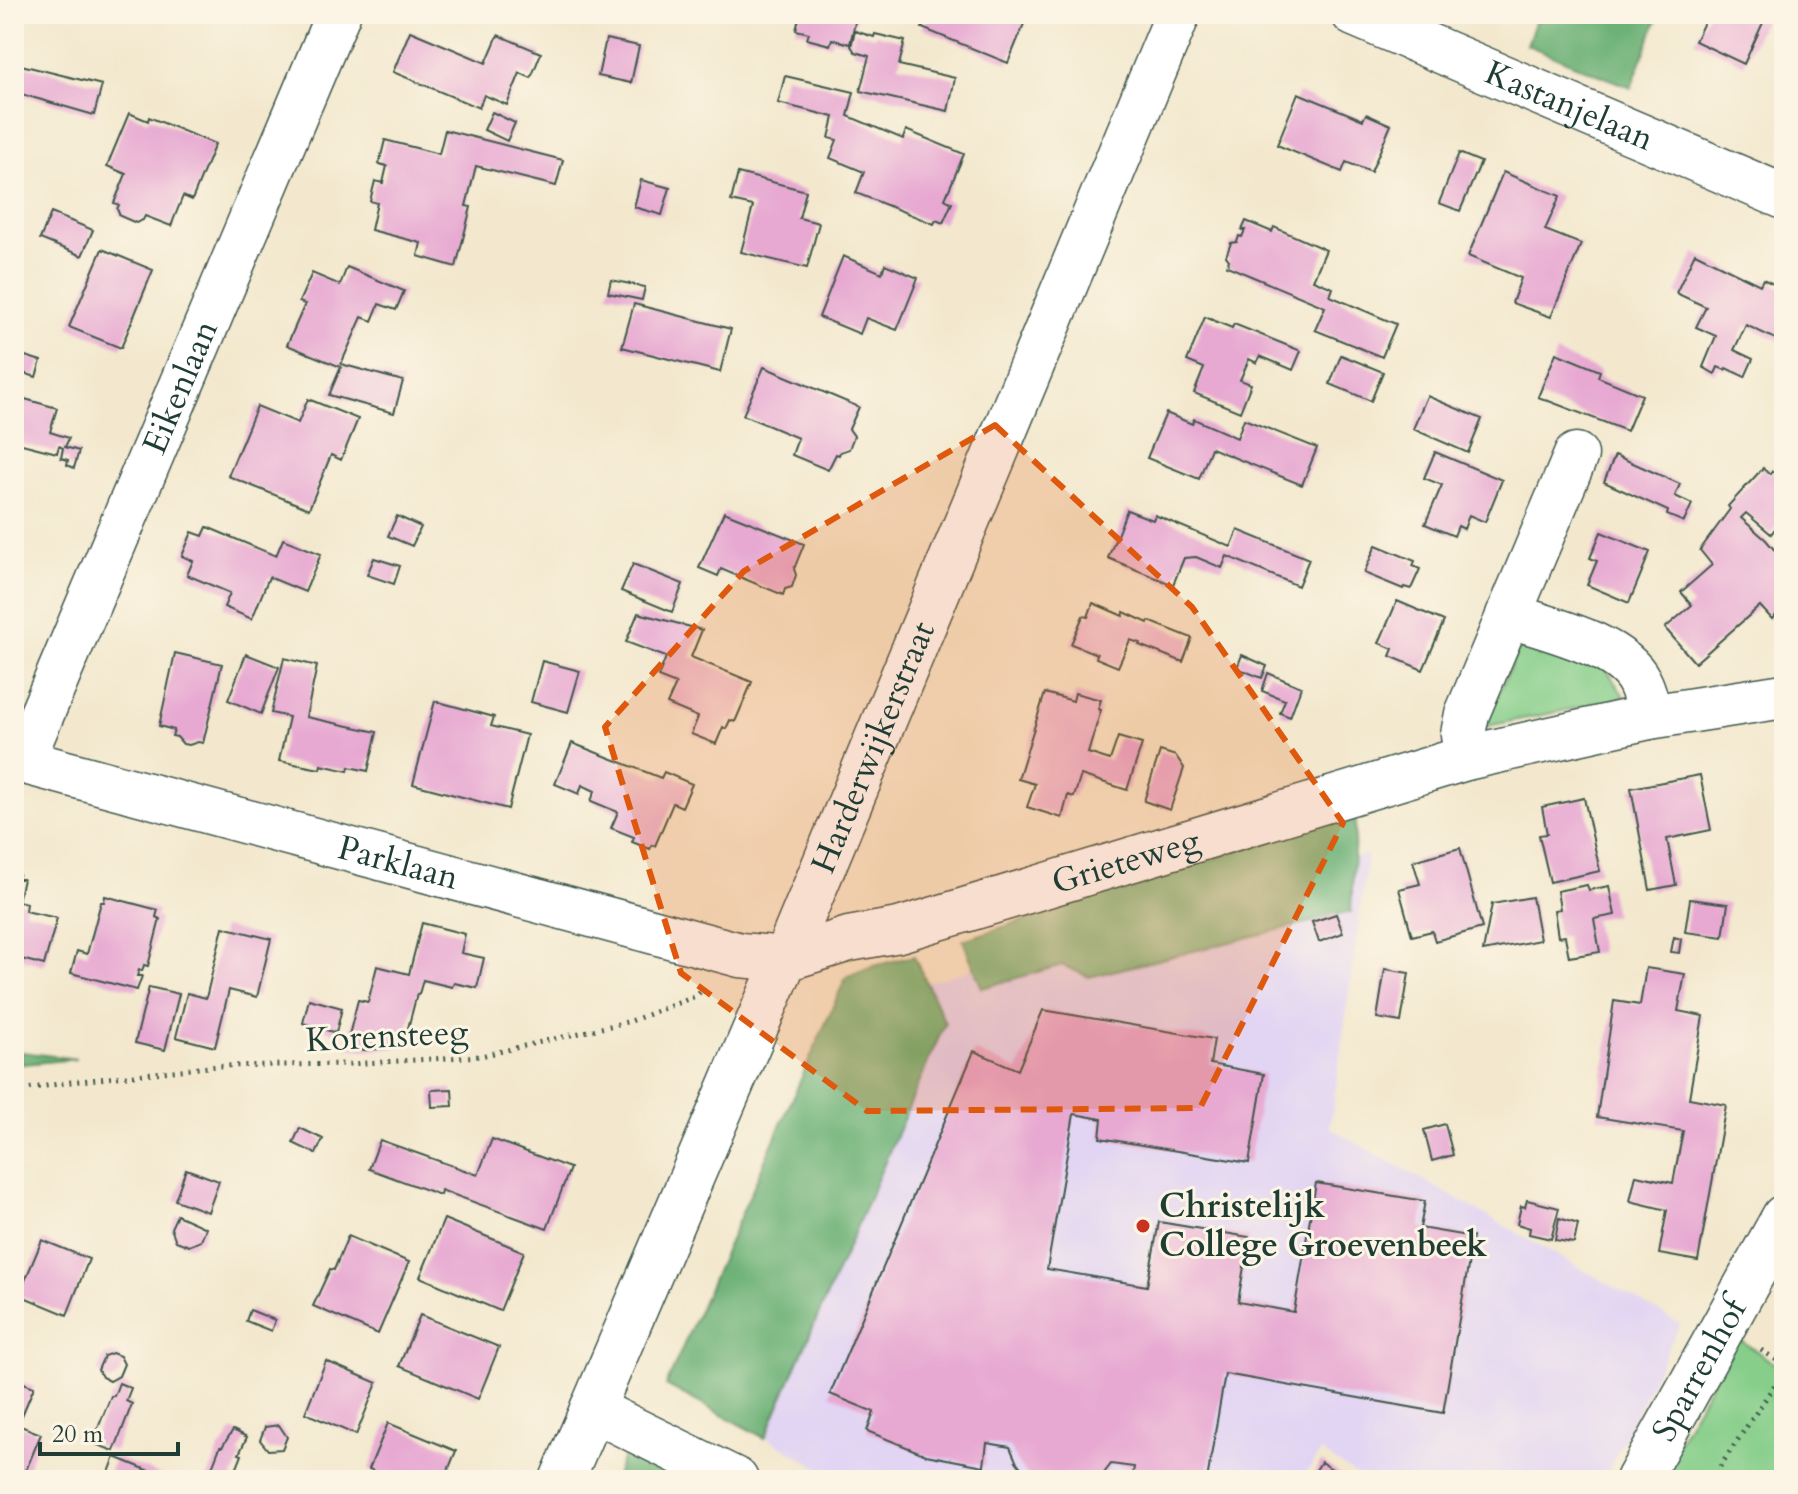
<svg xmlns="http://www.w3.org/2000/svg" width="1798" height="1494" font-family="Cardo,serif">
	<rect width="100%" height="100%" fill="#fcf5e5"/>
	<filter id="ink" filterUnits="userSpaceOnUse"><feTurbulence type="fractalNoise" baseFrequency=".0125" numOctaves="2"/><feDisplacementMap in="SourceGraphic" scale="16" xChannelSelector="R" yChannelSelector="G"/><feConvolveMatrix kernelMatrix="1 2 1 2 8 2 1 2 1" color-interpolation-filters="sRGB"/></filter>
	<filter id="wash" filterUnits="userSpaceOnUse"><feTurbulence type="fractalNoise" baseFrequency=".006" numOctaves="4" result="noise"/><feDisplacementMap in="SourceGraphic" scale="32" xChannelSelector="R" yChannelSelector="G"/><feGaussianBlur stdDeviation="1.8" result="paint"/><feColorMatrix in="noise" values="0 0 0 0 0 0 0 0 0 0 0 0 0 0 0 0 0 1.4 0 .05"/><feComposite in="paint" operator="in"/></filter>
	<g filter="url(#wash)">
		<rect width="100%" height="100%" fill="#f3e8ce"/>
		<path fill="#e2d4f3" d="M1368,854l-38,274 350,196 -76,156h-240l-43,-28 -20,28h-461l-136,-79 179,-406z"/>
		<path fill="#86ce8a" stroke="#52865f" stroke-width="2" d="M1539,643l64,21 22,34 -142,29 35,-77z
			M1737,1338l47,32v110h-128z"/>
		<path fill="#6cb176" stroke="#467755" stroke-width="2" d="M1538,14h121l-28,74 -104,-43z
			M1356,812l-5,100 -262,65 -27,-12 -80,23 -19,-48z
			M914,956l31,67 -180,415 -99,-53 180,-408 24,-10z
			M14,1051l62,8 -62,6z
			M628,1444l76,36h-90z"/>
		<g id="blocks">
			<path fill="#e7a9d2" d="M589,14h41l-3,10z
				M800,14h57l-7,30 -18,-5 -2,6 -23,-6 2,-6 -13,-3z
				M928,14h100l-20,49 -86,-35z
				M1708,14h59l-23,50 -49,-23z
				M410,31l76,32 12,-28 43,18 -10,25 -11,-5 -13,32 -23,-10 -5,13 -86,-36z
				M855,31l19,6 1,-3 30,7 -6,24 56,13 -7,33 -88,-20 9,-35 -14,-4 -4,-6z
				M606,39l33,7 -8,37 -33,-7z
				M21,65l81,20 -8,30 -80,-23z
				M785,76l69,16 -6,24 55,23 3,-9 58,24 -19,45 7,4 -9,20 -7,-3 -2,4 -78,-31 8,-21 -34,-14 7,-18 -8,-2 5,-21 -56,-14z
				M1298,93l65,27 3,-6 25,11 -20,47 -25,-10 -4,10 -65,-27z
				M492,112l23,11 -8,18 -23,-11z
				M129,113l19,8 1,-4 66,27 -23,56 -9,-4 -12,30 -26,-10 -2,4 -7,3 -16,-7 -3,-7 2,-4 -5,-2 12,-29 -19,-8z
				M445,130l118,30 -7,26 -80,-20 -10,40 5,1 -15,60 -38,-11 3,-13 -50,-13 6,-27 -7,-2 5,-20 8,2 4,-17 -8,-2 6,-24 54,14z
				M1459,153l22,9 -21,49 -21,-8z
				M1503,172l57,24 -15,34 36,14 -30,73 -39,-14 9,-25 -53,-22z
				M738,173l68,18 -7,27 20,5 -12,45 -66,-16 12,-46 -22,-5z
				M641,180l29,8 -8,27 -28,-8z
				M51,213l42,17 -11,26 -42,-17z
				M1246,221l26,11 2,-5 52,23 -13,30 20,8 -3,8 66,28 -14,33 -67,-27 10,-23 -98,-41 2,-6 -3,-4 5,-13 6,-1 2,-6 3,1 3,-7h-3z
				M102,249l51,21 -32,78 -52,-21z
				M1695,253l65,32 3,-6 21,10v54l-38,-18 -12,25 19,9 -8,18 -19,-9 -1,2 -7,-3 -3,7 -12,-7 13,-31 -20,-9 10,-20 -30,-14z
				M843,256l39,17 3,-9 33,14 -21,52 -31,-12 -6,16 -41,-17z
				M347,267l57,24 -8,19 -17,-6 -7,17 -10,-4 -21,47 62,17 -9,32 -65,-18 12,-28 -54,-22 18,-41 -6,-2 13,-29 28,12z
				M611,280l34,7 -3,13 -34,-7z
				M634,304l97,25 -11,43 -98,-25z
				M1205,317l27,11 2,-4 67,27 -8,19 -33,-14 -3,7 -8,-4 -9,21 11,4 -11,28 -46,-19 10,-25 -17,-7z
				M1556,353l44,18 -2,6 44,18 -15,36 -89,-34z
				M22,355l19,6 -5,16 -19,-6z
				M1341,355l42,17 -12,29 -41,-17z
				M764,367l95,40 -10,22 5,7 -5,13 -9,3 -1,3 -3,-1 -8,16 -36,-15 6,-17 -55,-23z
				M14,396l43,12 -7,24 19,6 -4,9 14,4 -5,17 -7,-3 1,-5 -7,-2 2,-10 -4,-2 -2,7 -43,-11z
				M1427,396l55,23 -14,34 -55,-24z
				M308,399l50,20 -17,41 -10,-5 -22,54 -81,-33 29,-70 41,17z
				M1166,413l26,11 2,-5 43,19 7,-19 73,29 -15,37 -91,-37 -12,31 -52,-21z
				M1435,452l67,28 -17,42 -16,-7 -5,14 -6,-3 -4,10 -29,-12 17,-39 -18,-7z
				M1615,455l65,29 -5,12 17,8 -8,18 -17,-7 1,-4 -64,-29z
				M1763,468l7,6 2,-3 12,10v37l-13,16 -25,-21 -5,5 25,22 18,21v34l-6,5 6,8 -12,11 -12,-13 -65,57 -30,-35 27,-23 -11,-13 31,-27 -12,-15 30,-41 -2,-3z
				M1127,510l26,10 2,-5 76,32 7,-17 71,29 -11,27 -71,-30 -5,12 -26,-11 -12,1 -11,27 -65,-27z
				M724,512l80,32 -10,25 2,6 -4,12 -7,2 -2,6 -62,-26 -3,7 -19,-8z
				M397,516l24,11 -9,19 -24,-10z
				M207,527l69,29 7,-17 38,15 -16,38 -36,-15 -17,42 -28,-12 6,-14 -43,-18 6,-14 -11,-5 10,-24 11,4z
				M1601,532l49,20 -21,51 -42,-18 10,-24 -7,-3z
				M1376,545l39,16 -2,5 7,3 -9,20 -7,-2 -1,2 -39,-16z
				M374,558l26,8 -6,18 -27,-9z
				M633,564l50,20 -11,28 -51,-21z
				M1397,601l47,20 -21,49 -33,-14 3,-7 -14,-6z
				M1093,603l30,13 1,-4 24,11 1,-2 43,17 -9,24 -44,-17 1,-2 -10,-3 -12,27 -22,-9 1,-4 -26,-10 12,-28 5,1z
				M638,613l64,17 -11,27 61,25 -17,40 -5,-2 -4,9 -3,-2 -7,17 -25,-10 7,-17 -31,-13 9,-20 -18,-7 8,-20 -40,-15z
				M175,653l47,11 -19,79 -5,-1 -9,3 -6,-1 -6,-7 -5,-1 2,-6 -15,-4z
				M246,654l33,13 -18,47 -33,-14z
				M1242,655l25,11 -5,12 -25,-10z
				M284,658l33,8 -11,51 71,15 -9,39 -19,-4 -1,4 -27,-6 -1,4 -41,-8 10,-44 -18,-4z
				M542,661l38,10 -12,41 -37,-10z
				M1268,673l33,14 -11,30 -10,-4 5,-13 -23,-9z
				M1045,693l28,8 2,-8 26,7 -3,9 3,1 -13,43 22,7 8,-23 24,7 -15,46 -46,-15 -7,22 -6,-2 -6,23 -35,-11 8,-23 -17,-5z
				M435,701l59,16 -3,9 36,9 -19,74 -95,-25z
				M572,743l89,35 3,-6 28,12 -10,23 -9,-4 -18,43 -3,-1 -2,4 -18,-7 2,-5 -23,-9 7,-16 -27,-11 4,-10 -13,-6 -3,9 -24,-10z
				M1160,751l16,5 8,12 -14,42 -26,-9z
				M1700,775l11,55 -44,9 9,46 -26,5 -19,-102z
				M1584,798l16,73 -50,11 -11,-47 8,-1 -5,-27z
				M1460,848l22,80 -47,13 -3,-10 -20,5 -13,-47 21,-5 -7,-23z
				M14,874l5,1 -1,4h5l-5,22 8,2 -1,8 32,7 -13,47 -30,-8z
				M1587,885l2,5 20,-4 6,29 -21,4 6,33 -31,5 -4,-21 -7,1 -4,-27 6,-1 -3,-18z
				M105,896l53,14 -2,7 4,2 -12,47 -4,-1 -2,6 -3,-1 -2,6h5l-5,14 -66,-17 6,-22 10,3 14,-52h3z
				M1532,897l8,43 -57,11 9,-47z
				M1690,899l38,5 -5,33 -38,-5z
				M1336,914l7,19 -24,9 -7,-20z
				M422,923l43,11 -4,19 23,5 -7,30 -23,-5 -2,4 -29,-7 -4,14h-2l-14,53 -39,3 -18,-3 12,-47 10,2 9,-36 32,8z
				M223,927l48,12 -14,58 -28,-7 -14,57 -39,-10 11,-44 19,5z
				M1674,937l7,2 -2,14 -8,-1z
				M1646,968l39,6 -7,37 25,5 -14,82 37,7 -28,156 -39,-7 8,-44 -37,-9 6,-26 37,8 10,-52 -86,-14 17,-116 26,4z
				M1385,969l24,4 -8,49 -24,-4z
				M149,987l30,7 -14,56 -30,-7z
				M309,999l33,9 -6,25 -33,-10z
				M1043,1010l171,29 -4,25 54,10 -15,89 -149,-25 2,-19 -28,-5 -27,155 100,17 12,-64 90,15 -11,65 56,10 22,-129 109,18 -5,27 53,9 -30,176 -218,-39 -18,106h-75l2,-13 -23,-3 -10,13 -6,3h-61l-8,-6 -10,-13 -6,-14 -23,-4 -3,23 -58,-11 -59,-24 7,-19 -44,-18 144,-343 44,19z
				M452,1089l1,17 -21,1 -1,-17z
				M1445,1124l8,31 -21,6 -8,-31z
				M300,1128l23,11 -7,15 -23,-11z
				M492,1139l78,29 -23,61 -106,-39 -1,5 -71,-26 11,-29 98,35z
				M186,1169l33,12 -11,31 -33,-12z
				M1527,1200l32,8 -8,31 -22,-5 1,-6 -13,-4 4,-18 4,1z
				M177,1215l29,13 -5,13 -12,5 -13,-5 -5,-13z
				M1559,1218l19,6 -4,19 -19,-3z
				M444,1219l80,33 -24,59 -80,-34z
				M348,1236l61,26 -31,72 -65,-28 17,-37 4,1z
				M42,1240l47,19 -22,56 -48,-20z
				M250,1310l25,10 -4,11 -25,-10z
				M420,1315l79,32 -21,52 -79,-33z
				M112,1353l8,3 4,8 -5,12 -9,5 -8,-4 -4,-7 6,-14z
				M326,1361l51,22 -21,52 -51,-22z
				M14,1379l20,8 -16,38 23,9 -19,46h-8z
				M119,1383l12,5 -5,13 6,3 -18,47 -22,-8 19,-47h3z
				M388,1423l68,28 -12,29h-48l-27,-11z
				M279,1425l8,12 -5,12 -14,1 -8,-10 5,-13z
				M233,1430l14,7 -8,17 3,1 -10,25h-25l13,-33h2z
				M115,1457l42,17 14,6h-65z
				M1321,1462l28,18h-39z"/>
		</g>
	</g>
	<g filter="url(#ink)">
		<use href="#blocks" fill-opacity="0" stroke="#3f574b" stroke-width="2"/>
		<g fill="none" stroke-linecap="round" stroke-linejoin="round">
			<g stroke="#3f574b" stroke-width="47">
				<g id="minor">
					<path id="s1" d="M1354,14l430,183"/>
					<path d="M1508,615c38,13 112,29 131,66 6,11 8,23 10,36"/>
					<path d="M1466,758l-3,-24 4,-20 109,-259"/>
					<path id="s2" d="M14,759l726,196 45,4 64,-20 50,-9 567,-172 183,-41 135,-21"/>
					<path id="s3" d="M22,761l316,-747"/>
					<path d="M592,1409l144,71"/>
					<path id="s4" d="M1638,1480l146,-263"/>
				</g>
			</g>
			<g stroke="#3f574b" stroke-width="47">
				<g id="secondary">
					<path id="s5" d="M562,1480l223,-521 393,-945"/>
				</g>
			</g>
			<path stroke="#3f574b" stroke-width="5" stroke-dasharray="2 6" stroke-linecap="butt" d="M14,1091l57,-9 147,-16 131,-2 132,-8 150,-35 65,-25 5,-5
				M1761,1350l23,15
				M1711,1480l73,-109"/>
			<use href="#minor" stroke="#fff" stroke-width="44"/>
			<use href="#secondary" stroke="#fff" stroke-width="44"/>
		</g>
	</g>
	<path fill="#de580e" fill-opacity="0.2" stroke="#de580e" stroke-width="6" stroke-dasharray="16 10" stroke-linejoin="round" d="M995,425l197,182 151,216 -143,285 -333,3 -186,-138 -76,-246 139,-156z"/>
	<circle fill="#c8321e" stroke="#fcf5e5" stroke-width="3" cx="1143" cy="1226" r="8"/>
	<g text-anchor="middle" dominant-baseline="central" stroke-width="6" stroke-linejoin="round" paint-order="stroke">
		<g font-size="34" fill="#1f3d34" stroke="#fcf5e5">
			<text stroke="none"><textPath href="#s1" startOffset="234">Kastanjelaan</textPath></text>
			<text stroke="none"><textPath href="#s3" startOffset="406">Eikenlaan</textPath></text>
			<text stroke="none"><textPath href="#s5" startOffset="796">Harderwijkerstraat</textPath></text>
			<text stroke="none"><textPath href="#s2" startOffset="1152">Grieteweg</textPath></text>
			<text stroke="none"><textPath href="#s2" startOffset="398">Parklaan</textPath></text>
			<text transform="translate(387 1036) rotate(-3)">Korensteeg</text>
			<text stroke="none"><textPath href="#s4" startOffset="126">Sparrenhof</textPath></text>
		</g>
		<g font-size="34" font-weight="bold" fill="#1f3d34" stroke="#fcf5e5" text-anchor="start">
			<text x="1159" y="1206">Christelijk<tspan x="1159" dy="39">College Groevenbeek</tspan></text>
		</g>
	</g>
	<rect width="1798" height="1494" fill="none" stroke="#fcf5e5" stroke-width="48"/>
	<path d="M40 1442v12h138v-12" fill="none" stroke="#1f3d34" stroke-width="4"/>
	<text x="52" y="1442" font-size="24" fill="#1f3d34" stroke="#fcf5e5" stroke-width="6" paint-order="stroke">20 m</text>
</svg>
